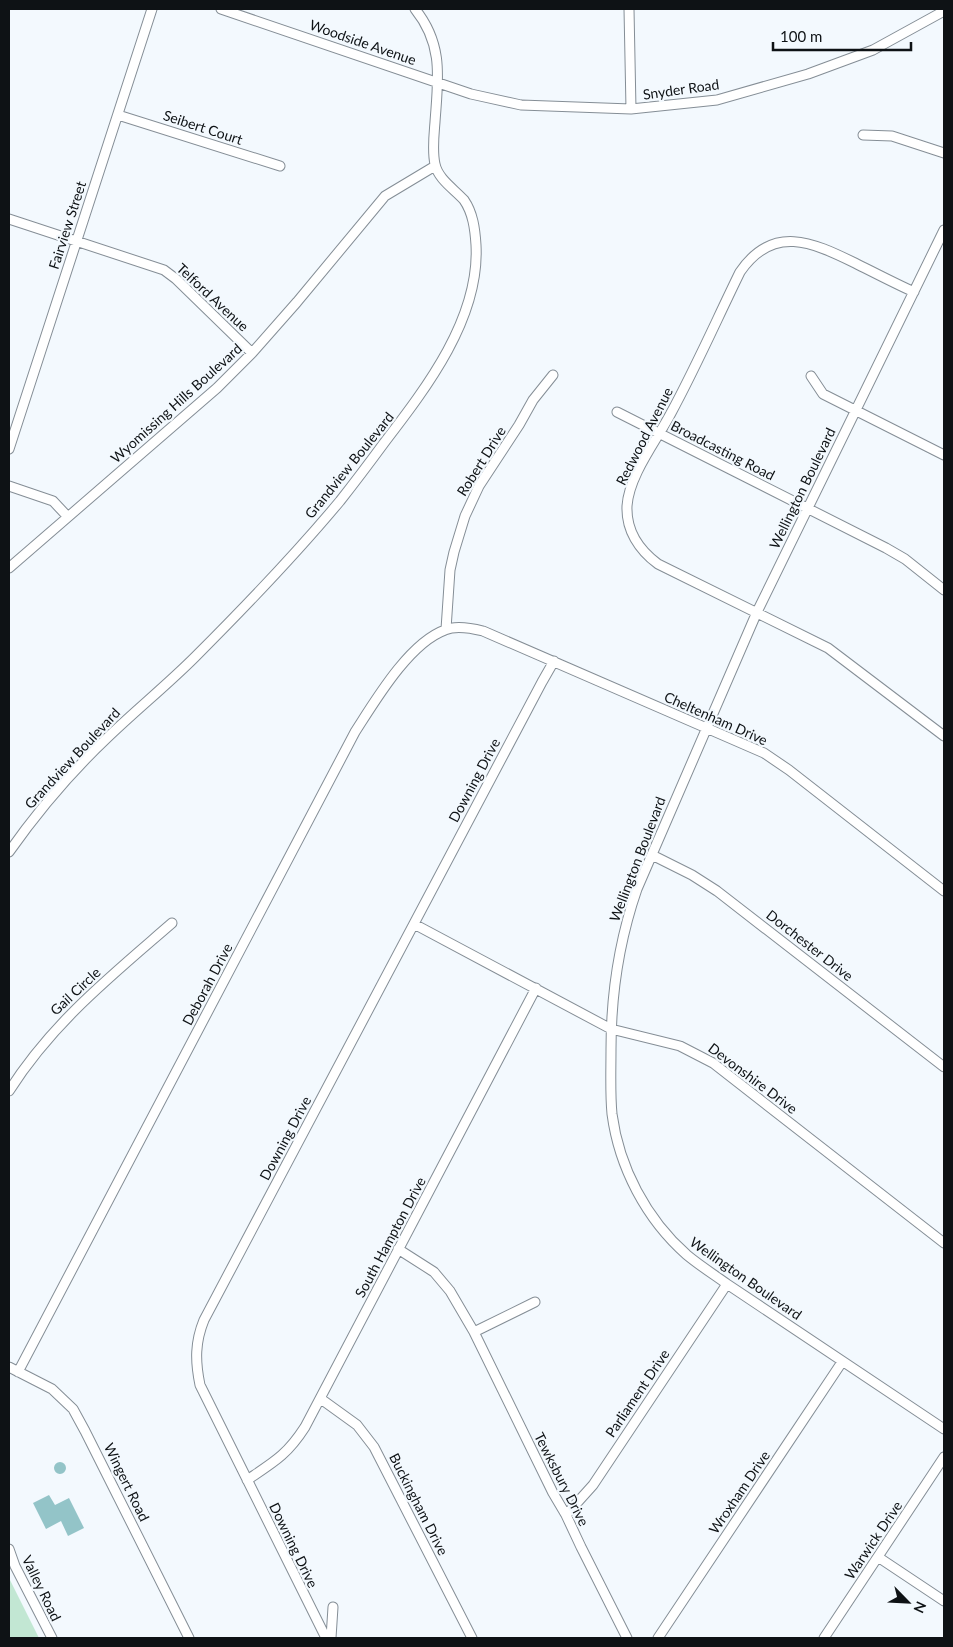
<svg xmlns="http://www.w3.org/2000/svg" width="953" height="1647" font-family="Lato,sans-serif">
	<rect width="100%" height="100%" fill="#f3f9fe"/>
	<path fill="#c2e7d3" d="M9,1578l30,60h-30z"/>
	<path fill="#93c4c8" d="M54 1468a6 6 0 1 1 12 0a6 6 0 1 1-12 0Z
		M49,1495l6,10 14,-7 15,30 -16,8 -7,-15 -15,8 -13,-26z"/>
	<g fill="none" stroke-linecap="round" stroke-linejoin="round">
		<g stroke="#858e96" stroke-width="11">
			<path id="minor" d="M221,9l250,85 50,11 110,4 86,-9 91,-26 65,-24 71,-39
				M629,9l2,100
				M118,115l162,51
				M863,135l29,1 52,17
				M9,219l155,51 12,9 76,74
				M944,230l-187,382 -120,277c-18,52 -26,106 -26,160 0,22 -1,44 1,65 7,53 34,105 75,141 12,10 26,19 40,29l217,145
				M914,292c-20,-9 -39,-19 -59,-29 -43,-21 -82,-39 -115,9 -23,47 -44,95 -69,141 -14,27 -42,62 -44,93 -1,24 12,44 31,58l170,84 116,88
				M811,376l12,18 121,61
				M617,412l269,136 19,11 39,31
				M9,449l143,-440
				M9,486l44,15 15,16
				M9,568l208,-180 35,-35 45,-51 88,-106 50,-30
				M446,629l4,-59 4,-18 11,-36 14,-30 40,-61 14,-25 20,-25
				M9,852c29,-41 62,-80 98,-114 29,-28 60,-53 88,-81 50,-50 100,-102 145,-156 15,-19 30,-39 44,-58 43,-56 96,-125 92,-198 -1,-16 -3,-32 -12,-45 -10,-11 -26,-21 -29,-36 -3,-13 -1,-29 0,-42 3,-43 9,-77 -20,-113
				M652,855l40,20 25,16 227,176
				M414,924l197,105 69,17 33,17 231,180
				M9,1091c44,-69 102,-115 163,-168
				M398,1249l36,23 16,19 24,41 79,161 13,22 15,32 46,91
				M474,1332l61,-30
				M9,1367l43,22 21,20 12,22 104,207
				M18,1372l337,-640c20,-31 54,-89 90,-102 11,-5 26,-2 38,1l281,122 25,17 155,121
				M321,1399l36,26 17,22 98,191
				M247,1480c27,-18 40,-25 58,-53l231,-439
				M566,1515l27,-30 134,-201
				M9,1549l6,17 37,72
				M878,1557l66,44
				M326,1638l-126,-253c-5,-24 -5,-43 4,-65l338,-638 12,-21
				M331,1638l2,-31
				M658,1638l184,-276
				M824,1638l120,-181"/>
		</g>
		<use href="#minor" stroke="#fff" stroke-width="9"/>
	</g>
	<g text-anchor="middle" dominant-baseline="central" stroke-width="4.5" stroke-linejoin="round" paint-order="stroke">
		<g font-size="14" fill="#0e1215" stroke="#f3f9fe">
			<text transform="translate(363 42) rotate(19)">Woodside Avenue</text>
			<text transform="translate(681 89) rotate(-8)">Snyder Road</text>
			<text transform="translate(203 127) rotate(18)">Seibert Court</text>
			<text transform="translate(67 225) rotate(-72)">Fairview Street</text>
			<text transform="translate(213 297) rotate(43)">Telford Avenue</text>
			<text transform="translate(176 403) rotate(-42)">Wyomissing Hills Boulevard</text>
			<text transform="translate(644 436) rotate(-63)">Redwood Avenue</text>
			<text transform="translate(723 450) rotate(27)">Broadcasting Road</text>
			<text transform="translate(481 461) rotate(-58)">Robert Drive</text>
			<text transform="translate(349 465) rotate(-51)">Grandview Boulevard</text>
			<text transform="translate(802 488) rotate(-64)">Wellington Boulevard</text>
			<text transform="translate(716 718) rotate(24)">Cheltenham Drive</text>
			<text transform="translate(72 758) rotate(-47)">Grandview Boulevard</text>
			<text transform="translate(474 780) rotate(-62)">Downing Drive</text>
			<text transform="translate(637 859) rotate(-69)">Wellington Boulevard</text>
			<text transform="translate(810 945) rotate(38)">Dorchester Drive</text>
			<text transform="translate(207 984) rotate(-62)">Deborah Drive</text>
			<text transform="translate(75 991) rotate(-43)">Gail Circle</text>
			<text transform="translate(753 1078) rotate(37)">Devonshire Drive</text>
			<text transform="translate(285 1138) rotate(-62)">Downing Drive</text>
			<text transform="translate(390 1237) rotate(-62)">South Hampton Drive</text>
			<text transform="translate(746 1278) rotate(35)">Wellington Boulevard</text>
			<text transform="translate(637 1393) rotate(-56)">Parliament Drive</text>
			<text transform="translate(562 1479) rotate(63)">Tewksbury Drive</text>
			<text transform="translate(127 1482) rotate(64)">Wingert Road</text>
			<text transform="translate(739 1492) rotate(-56)">Wroxham Drive</text>
			<text transform="translate(419 1504) rotate(63)">Buckingham Drive</text>
			<text transform="translate(873 1540) rotate(-56)">Warwick Drive</text>
			<text transform="translate(294 1545) rotate(64)">Downing Drive</text>
			<text transform="translate(42 1588) rotate(64)">Valley Road</text>
		</g>
	</g>
	<rect width="953" height="1647" fill="none" stroke="#0e1215" stroke-width="20"/>
	<g transform="translate(908 1602) rotate(114)" stroke="#f3f9fe" stroke-width="4" paint-order="stroke">
	<path d="M0-4L9 19L0 12L-9 19Z" fill="#0e1215"/>
	<text y="-8" font-size="14" font-weight="bold" text-anchor="middle" fill="#0e1215">N</text>
	</g>
	<path d="M773 42v8h138v-8" fill="none" stroke="#0e1215" stroke-width="2.5"/>
	<text x="780" y="42" font-size="15" fill="#0e1215" stroke="#f3f9fe" stroke-width="4" paint-order="stroke">100 m</text>
</svg>
